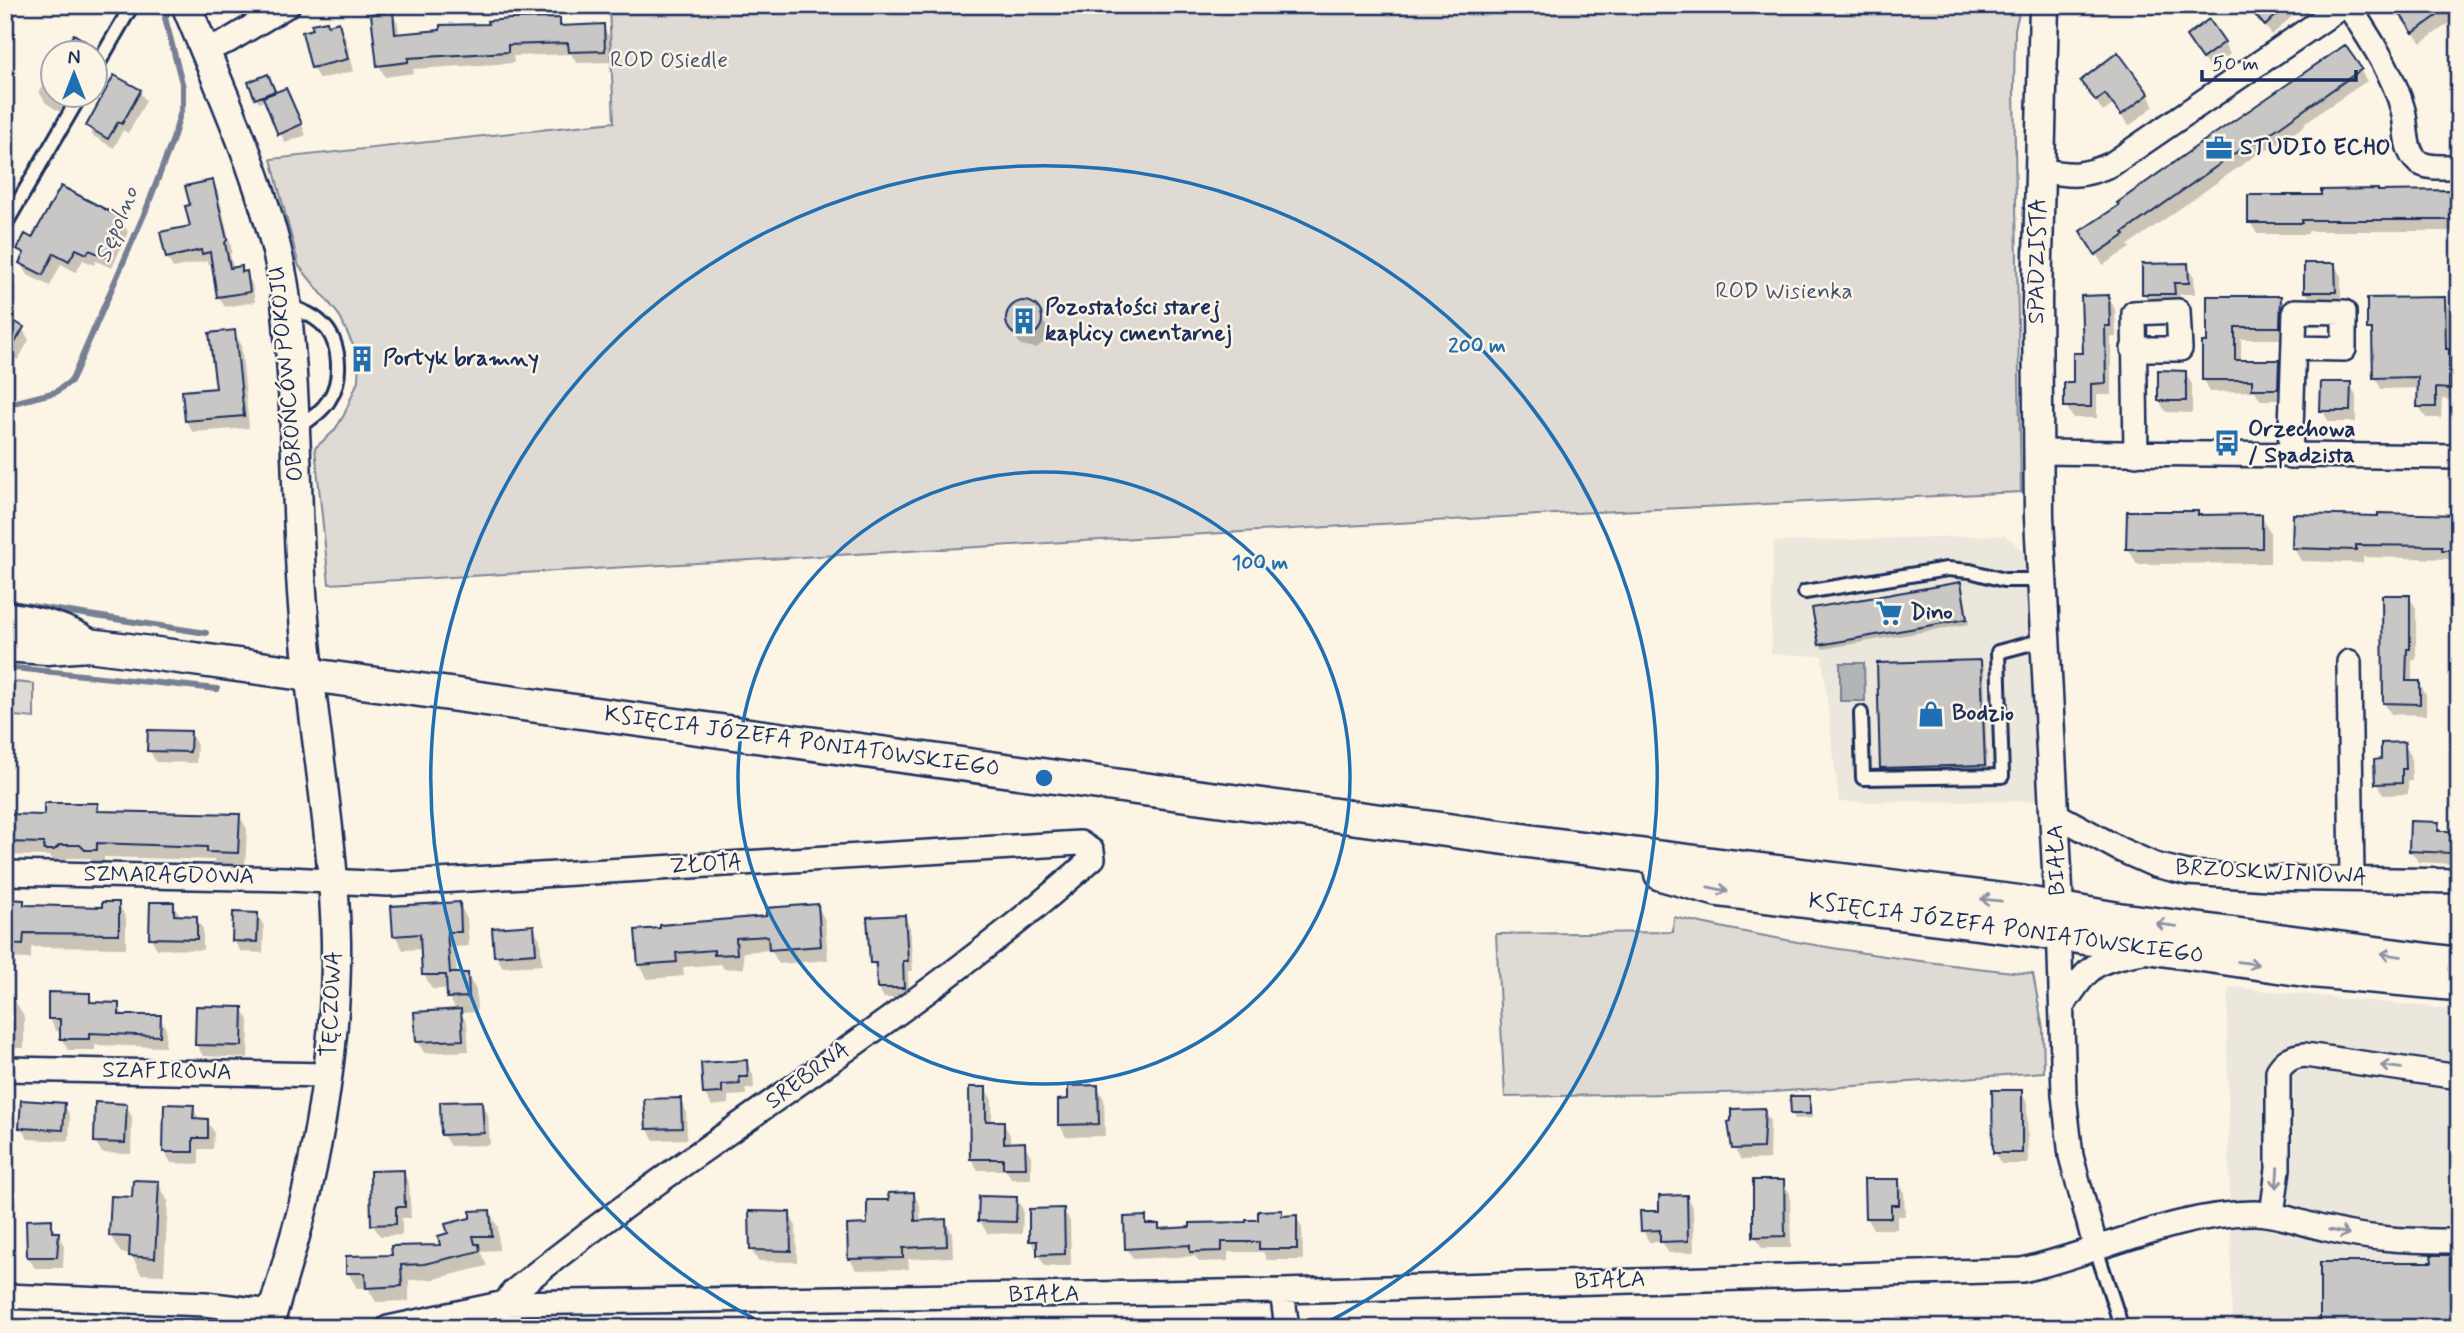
<svg xmlns="http://www.w3.org/2000/svg" width="2464" height="1333" font-family="Mynerve,sans-serif">
	<rect width="100%" height="100%" fill="#fcf5e5"/>
	<filter id="ink" filterUnits="userSpaceOnUse"><feTurbulence type="fractalNoise" baseFrequency=".0143" numOctaves="2"/><feDisplacementMap in="SourceGraphic" scale="14" xChannelSelector="R" yChannelSelector="G"/><feConvolveMatrix kernelMatrix="1 2 1 2 8 2 1 2 1" color-interpolation-filters="sRGB"/></filter>
	<g filter="url(#ink)">
		<path fill="#ece7dc" d="M2005,535l19,17 13,249 -198,1 -17,-146 -51,-2 2,-112z
			M2229,987l230,23v318h-227l-5,-296z"/>
		<path fill="#dfdbd4" stroke="#7d8599" stroke-width="2" d="M609,5h1412l-6,24 -1,60 7,403 -447,21 -1245,71 -14,-136 19,-17 10,-16 14,-34 1,-23 -20,-43 -40,-49 -28,-107 343,-37z
			M5,681l29,3v34l-29,-3z
			M1674,917c118,27 238,45 359,57l10,55 1,43 -271,20 -268,5 -9,-163 177,-2z"/>
		<path fill="#b2b4b8" stroke="#767f94" stroke-width="2" d="M1840,663h24l1,38h-25z"/>
		<path fill="#0003" d="M2260,5h44l-32,30 -18,-24z
			M2408,5h51v29l-8,-12 -30,21 -15,-20z
			M392,13l6,11 1,11 160,-15 5,8 39,-2 7,12 1,24 -34,1 -6,-9 -58,2 1,7 -101,6 1,4 -29,4 -6,-12z
			M338,24l7,12 9,35 -35,8 -7,-12 3,-37z
			M2224,43l6,11 -20,15 -15,-21z
			M52,70v24h20l-12,18 -14,-9 -7,-11z
			M2360,70l7,11 -63,42 2,2 -42,27 -1,-2 -135,95 2,3 -27,17 -14,-22z
			M270,81l5,13 16,5 15,36 -21,8 -19,-43 -7,3 -3,-5z
			M2083,81l65,14 6,11 -25,20 -16,-21 -10,7z
			M140,92l6,9 -18,32 -5,-3 -9,18 -21,-12 -5,-10z
			M5,159l7,11 -7,16z
			M212,182l6,10 14,59 -2,3 3,15 8,-1 3,5h2l6,11 3,18 -30,5 -6,-10 -5,-34 -5,1 -2,-3 -34,7 -6,-11 25,-30v-21z
			M2378,193h81v38h-151v3h-51l-7,-12 73,-26z
			M121,219l7,13 -16,36 -16,-7 -2,4 -11,-5 -7,12 -15,-8 -11,22 -22,-11 -7,-12 3,-6 -5,-8 14,-8z
			M2334,264l7,12v27l-28,1 -7,-12z
			M2187,265l7,12 1,17h-15v11h-29l-7,-11z
			M2108,297l7,12 1,28h-5v58h-14v23h-24l-7,-12z
			M2280,298l7,11 -1,30h-45v23l37,-1 7,12 -1,27h-24l-5,-9 -45,1 -6,-12 5,-36z
			M2444,299l7,12v46l4,5 -1,38 -12,-1 -1,19h-15l-7,-12v-18l-38,1 -6,-12 -1,-40 -5,-9z
			M1028,303l4,2 15,22 -2,15 -9,6 -16,-3 -12,-23 1,-10 8,-8z
			M5,318l17,10 7,12 -11,20 -8,-5 -5,8z
			M234,332l7,12 8,84 -56,4 -7,-11 32,-31z
			M2185,373l7,11v29l-26,-1 -7,-11z
			M2350,384l6,12v26h-27l-7,-12z
			M2197,513l2,3h62l9,16v31l-133,1 -9,-16z
			M2459,516v47h-8l-2,-4 -86,-2v6l-62,-2 -7,-13 86,-30z
			M1960,584l3,5 6,35 -146,25 -3,-5z
			M2409,597l7,11v52h-4v23h7l7,12v20l-35,-1 -7,-11z
			M1980,661l4,6 3,103 -102,3 -3,-5z
			M190,733l7,12 -1,18 -40,-1 -7,-12z
			M2404,744l7,12 1,25h-4v13l-25,1 -6,-12z
			M97,805l4,7 138,3 8,14 -2,38 -28,-1 -3,-6 -110,-3v7h-9l-5,-6h-22l-5,5h-9l-4,-7 -45,-1v-39h41z
			M2438,824l5,9h7l6,12 -1,19 -37,-2 -7,-11z
			M5,901h18l4,6 76,2 15,-6 8,15v30l-95,-1v12l-26,-1z
			M173,904l7,11 16,3 7,11v21l-46,-1 -6,-11z
			M459,904l8,15 2,27 -14,1 2,28h10l9,15 1,22 -16,1 6,10 2,28 -45,2 -6,-12 39,-30 -8,-13v-9h-17l-8,-15 -2,-25 -19,1 -8,-15z
			M817,905l8,15 3,40 -49,4 -8,-14 -28,2 1,16 -20,1 -3,-5 -38,3 1,9 -36,3 -9,-14 129,-47z
			M257,914l7,12 -1,27 -22,-1 -7,-11z
			M904,917l6,10 3,44h-5l1,27h-25l-6,-10v-15l-6,-10z
			M533,927l7,12 2,26 -39,2 -7,-11z
			M50,994l39,1 5,9 24,1 6,12h36l6,12 -1,18 -70,-2v5h-27l-7,-12v-7h-5l-6,-12z
			M5,1001h10l9,15v32h-19z
			M242,1009l7,11 -1,38 -45,-2 -6,-11z
			M746,1062l7,12 1,14 -9,1 1,6 -18,1v8l-16,2 -7,-12 -2,-29z
			M1097,1087l7,12 1,37 -39,1 -6,-12 -1,-24h11z
			M985,1088l7,12v23h11l7,12v9h14l7,12v23h-19l-6,-9h-28l-7,-11z
			M2021,1091l6,12 1,61h-27l-6,-11z
			M1809,1097l3,6v15l-17,1 -3,-6z
			M680,1099l6,12 1,28 -33,1 -7,-12z
			M481,1102l7,12 2,31 -40,1 -7,-11z
			M64,1104l6,12 -1,25 -41,-2 -7,-12z
			M126,1105l6,12 -1,37 -29,-1 -7,-12z
			M193,1106l6,14 8,1 7,11 -1,17h-14v15l-28,-1 -6,-11z
			M1764,1110l6,11 -1,38 -28,1 -7,-12z
			M403,1172l6,11 2,35h-9v17l-22,1 -7,-11z
			M1898,1180l6,12 1,24h-8v13h-24l-6,-12z
			M1783,1182l7,12 1,54h-29l-7,-12z
			M158,1183l10,18 -4,74 -23,-1 -10,-20 -10,-1 -11,-18 24,-36z
			M913,1194l7,11 1,17 24,-1 7,12 1,24 -45,2 1,10 -53,1 -6,-11 19,-33 21,-24z
			M1686,1196l7,12 1,44 -25,1 -7,-11h-13l-6,-12 18,-17z
			M1016,1198l7,12 -1,24 -35,-1 -7,-12z
			M1063,1209l7,12 1,45h-26l-14,-25z
			M489,1212l9,15 1,23 -18,1 6,15 -53,13 -25,1v21l-33,1 -8,-14h-11l-9,-15 45,-16 49,-11 8,-11z
			M1281,1212l3,6 12,-1 6,11 1,32h-36l-4,-8h-35v9l-29,1 -4,-6 -62,3 -6,-11 18,-30 5,8h8l2,5 100,-10z
			M789,1214l7,12 1,36 -39,-1 -7,-12z
			M51,1224l13,21 -1,23h-28l-7,-11z
			M5,1318h11l5,10h-16z"/>
		<g fill="none" stroke-linecap="round" stroke-linejoin="round">
			<path stroke="#767f94" stroke-width="6" d="M5,405l51,-13 16,-12 74,-170 27,-71 10,-35v-17l-18,-69 3,-6
				M5,602l201,31
				M5,667l212,22"/>
		</g>
		<path fill="#c8c7c6" stroke="#1b2f5e" stroke-width="2" d="M2246,5h41l-22,21z
			M2394,5h58l-39,28z
			M393,11l2,23 45,-4v-5l48,-1 -1,-3 23,-2 50,-1v8l44,-2 1,27 -36,1 -1,-9 -60,2v7l-100,6v4l-31,4 -6,-52z
			M2209,19l16,23 -23,17 -16,-23z
			M327,21l1,4 11,-3 9,37 -37,9 -9,-36 11,-3 -2,-5z
			M74,34l23,15 -2,3h-33z
			M2345,45l17,24 -84,59 -22,14 -1,-3 -132,94 2,2 -30,20 -15,-24 39,-26 -2,-2 84,-60z
			M2118,52l31,42 -28,21 -16,-21 -9,7 -16,-20z
			M268,74l7,17 -20,8 -7,-17z
			M114,75l27,15 -19,34 -4,-2 -10,17 -22,-13z
			M286,88l16,36 -24,11 -15,-38z
			M213,180l14,60 -2,3 5,25 12,-2v6l5,-1 3,21 -33,5 -7,-45 -8,2 -1,-4 -35,8 -6,-26 30,-6 -5,-20 5,-1 -5,-19z
			M61,186l61,32 -16,39 -17,-7 -2,4 -11,-5 -7,12 -15,-8 -11,22 -24,-12 5,-10 -7,-4 8,-15 7,4z
			M2378,189v2l74,-1v30h-150v3h-54v-28h73v-5z
			M2188,263l1,20h-15l1,11h-33v-30z
			M2304,263h31l1,29h-32z
			M2109,295l1,31h-5l1,57 -15,1v23h-27v-24h9v-30h10l-2,-57z
			M2207,296h74l-1,31h-45v33h44l-1,29h-26v-9h-50v-38h5z
			M2445,297l1,52h3v40l-13,-1v19h-19l1,-30 -45,1 -1,-49h-5v-31z
			M1006 319a18 18 0 1 1 36 0a18 18 0 1 1-36 0Z
			M5,316l19,11 -19,33z
			M235,330l9,86 -59,5 -3,-30 34,-3 -7,-55z
			M2158,370l28,1v30h-28z
			M2321,382h30l-1,29h-30z
			M2127,511h71v4l64,-1v34l-136,1z
			M2378,513l81,2v35h-17v-4l-86,-1v5l-64,-2 1,-34 85,2z
			M1961,582l6,37 -148,26 -7,-37z
			M2382,595h28v54h-3l-1,32h14v23l-37,-1z
			M1981,660l4,105 -105,3 -3,-105z
			M148,730l43,1 -1,21 -43,-1z
			M2405,742l1,27h-4v14l-27,1 -1,-24 7,-1v-16z
			M44,803h54l-1,8 143,3 -2,39 -31,-1v-5l-110,-4v7h-12l-5,-5h-20l-6,5h-10v-7l-39,-1v-28l39,1z
			M2410,821l29,1 -1,9h13l-1,22 -41,-2z
			M5,899l19,1v5l78,2v-5h17v32l-95,-1 -1,12 -18,-1z
			M150,902h24v13l23,1v23l-48,-1z
			M460,902l1,30h-14l3,41h18l1,24 -22,1 -1,-23h-24l-2,-41 -27,2 -2,-30z
			M818,904l3,42 -52,4 -1,-14 -32,2 1,16 -23,1v-5l-38,3 1,9 -39,3 -3,-35 25,-2v-3l106,-9v-8z
			M233,912l25,1 -1,29 -25,-1z
			M905,915l3,46h-5l1,27h-27l-1,-25h-6l-3,-46z
			M534,925l2,28 -42,3 -2,-28z
			M48,992l42,1v9l29,1v12h42l-1,21 -71,-3v6h-29v-20h-12z
			M196,1006l47,1 -1,39 -47,-1z
			M461,1009l2,31 -47,2 -2,-30z
			M747,1060l1,17h-9l1,7 -18,1v8l-19,1 -2,-31z
			M1098,1085l1,39 -41,1v-25l10,-1v-13z
			M969,1087h17v34h18v22l21,-1 1,26h-23v-9h-33z
			M1992,1090h30v63h-29z
			M1790,1096h20v18h-19z
			M681,1098l1,30 -36,1 -2,-30z
			M21,1100l44,3 -2,27 -44,-2z
			M482,1101l2,32 -43,2 -1,-33z
			M95,1102l32,2 -2,39 -31,-1z
			M164,1104l30,1 -1,13 15,1v19h-15v14h-30z
			M1765,1108l-2,40 -31,1 -4,-27 3,-1v-12z
			M404,1170l1,37h-9v17l-25,1 -1,-54z
			M1864,1179h35v26h-8v13h-26z
			M133,1180l26,1 -4,77 -26,-2 1,-19 -21,-1 2,-40 21,1z
			M1753,1180h31l1,56 -32,1z
			M914,1192l1,29 31,-2 1,27 -44,2v10l-55,1 -1,-34 20,-1v-24h22l-1,-7z
			M1687,1195l1,46 -28,1v-12l-19,1 -1,-20h19v-15z
			M979,1196l38,1 -1,25 -38,-1z
			M1064,1208l1,46 -28,1v-14h-8v-32z
			M490,1210l2,26h-19l2,8h4l1,7 -56,13 -23,1 1,21 -36,2 -1,-15h-19v-17l46,-1 -1,-9 49,-1 -2,-9 10,-3 -3,-9 25,-6v-7z
			M1282,1210v6l15,-1v34h-38v-7h-37v9l-32,1v-7l-65,4 -1,-32 22,-1v8h13v5l31,-2v-4l56,-1v-2h12v-9z
			M749,1211l41,1 1,39 -41,-1z
			M52,1219v13h7l-2,25h-30l-1,-37z
			M2431,1255h28v73h-139v-66h112z"/>
		<g fill="none" stroke-linecap="round" stroke-linejoin="round">
			<g stroke="#1b2f5e" stroke-width="18">
				<path id="service" d="M94,71l38,-66
					M5,225l76,-131
					M287,305c12,5 25,9 34,18 20,17 22,56 8,77 -8,13 -22,21 -34,30
					M1805,592l142,-23 23,2 34,9h37
					M1861,713l2,65 139,-2 -4,-124 34,-9h12
					M2096,1249l26,79"/>
			</g>
			<g stroke="#1b2f5e" stroke-width="28">
				<path id="minor" d="M2348,5c21,33 45,67 55,105 4,15 1,40 14,51 11,9 28,5 42,6
					M204,50l24,-9 60,-36
					M2039,170c32,6 44,7 73,-6l232,-159
					M2133,349h47l-2,-38 -44,2 2,141
					M2038,452l421,5
					M2290,457l5,-146 49,1v37l-50,-1
					M2349,662l3,217
					M2055,814l66,36 34,15 33,8 81,5 190,3
					M5,873l284,6 99,5 692,-41 12,8 1,7c-180,161 -393,282 -580,434l-8,11 6,25
					M2059,920l5,175 7,61 25,93
					M2063,1005c28,-41 30,-44 80,-53
					M5,1069l323,6
					M2272,1215l6,-46v-98c7,-11 14,-15 27,-16l154,22
					M1282,1291l5,37
					M5,1296l200,8 67,8
					M388,1328l117,-25 777,-12 740,-21c76,-17 152,-57 232,-57 24,0 49,11 73,16 44,11 86,12 132,12"/>
			</g>
			<g stroke="#1b2f5e" stroke-width="33">
				<path id="tertiary" d="M186,5c35,85 81,185 97,275 4,22 5,45 7,67 8,91 6,181 14,271 8,108 30,215 32,324 1,84 -11,167 -29,249 -11,46 -26,91 -39,137
					M2044,5l-7,295 2,217 20,392"/>
			</g>
			<g stroke="#1b2f5e" stroke-width="37">
				<path id="secondary" d="M5,618c30,5 56,10 82,26
					M5,645l42,3 41,-3 40,5 1037,142 393,53 461,57 99,17 341,45
					M1661,874l57,16 298,38 296,43 143,13"/>
			</g>
			<use href="#service" stroke="#fcf5e5" stroke-width="12"/>
			<use href="#minor" stroke="#fcf5e5" stroke-width="23"/>
			<use href="#tertiary" stroke="#fcf5e5" stroke-width="28"/>
			<use href="#secondary" stroke="#fcf5e5" stroke-width="32"/>
		</g>
		<defs><path id="oneway-shaft" d="M-6 0H5M1.5-3L5.5 0L1.5 3" fill="none" stroke-width="1.6" stroke-linecap="round" stroke-linejoin="round" transform="scale(1.75)"/></defs>
		<g stroke="#8c92a2">
			<use href="#oneway-shaft" transform="translate(1718 889) rotate(12)"/>
			<use href="#oneway-shaft" transform="translate(1991 900) rotate(-174)"/>
			<use href="#oneway-shaft" transform="translate(2166 925) rotate(-172)"/>
			<use href="#oneway-shaft" transform="translate(2391 955) rotate(-172)"/>
			<use href="#oneway-shaft" transform="translate(2248 963) rotate(8)"/>
			<use href="#oneway-shaft" transform="translate(2391 1067) rotate(-172)"/>
			<use href="#oneway-shaft" transform="translate(2277 1178) rotate(94)"/>
			<use href="#oneway-shaft" transform="translate(2339 1232) rotate(11)"/>
		</g>
	</g>
	<g fill="none" stroke="#1f6fb2" stroke-width="3.5">
		<circle cx="1044" cy="778" r="306"/>
		<path d="M770 1327A613 613 0 1 1 1318 1327"/>
	</g>
	<defs>
		<g id="office-bare" transform="scale(2.1)"><path d="M-6-3h4V-5.5h4V-3h4V5H-6ZM-1-4.5V-3h2v-1.5ZM-6 0V1H6V0Z" fill="#1f6fb2" stroke="#fcf5e5" stroke-width="2.5" paint-order="stroke"/></g>
		<g id="building-bare" transform="scale(2.1)"><path d="M-4-6H4V6H1V3H-1V6H-4ZM-2.5-4.3h1.7v1.8h-1.7ZM.8-4.3h1.7v1.8H.8ZM-2.5-1h1.7V.8h-1.7ZM.8-1h1.7V.8H.8Z" fill="#1f6fb2" stroke="#fcf5e5" stroke-width="2.5" paint-order="stroke"/></g>
		<g id="bus-bare" transform="scale(2.1)"><path d="M-5-6H5V4H4V6H2V4H-2V6H-4V4H-5ZM-3.5-4V0h7V-4ZM-3.5 1.2v1.5H-2V1.2ZM2 1.2v1.5H3.5V1.2Z" fill="#1f6fb2" stroke="#fcf5e5" stroke-width="2.5" paint-order="stroke"/></g>
		<g id="supermarket-bare" transform="scale(2.1)"><path d="M-6-5.5h2.5l.6 2H6L4.5 2H-2.5L-4.4-4H-6ZM-1.5 3.2a1.3 1.3 0 1 0 .1 0ZM3 3.2a1.3 1.3 0 1 0 .1 0Z" fill="#1f6fb2" stroke="#fcf5e5" stroke-width="2.5" paint-order="stroke"/></g>
		<g id="shop-bare" transform="scale(2.1)"><path d="M-5-2.5h2.3a2.7 3.5 0 0 1 5.4 0H5L5.5 6h-11ZM-1.5-2.5h3a1.5 2.3 0 0 0-3 0Z" fill="#1f6fb2" stroke="#fcf5e5" stroke-width="2.5" paint-order="stroke"/></g>
	</defs>
	<g fill-rule="evenodd">
		<use href="#office-bare" x="2219" y="148"/>
		<use href="#building-bare" x="1024" y="321"/>
		<use href="#building-bare" x="362" y="359"/>
		<use href="#bus-bare" x="2227" y="443"/>
		<use href="#supermarket-bare" x="1889" y="613"/>
		<use href="#shop-bare" x="1931" y="714"/>
	</g>
	<g text-anchor="middle" dominant-baseline="central" stroke-width="5" stroke-linejoin="round" paint-order="stroke">
		<g font-size="23" fill="#425176" stroke="#fcf5e5">
			<text x="669" y="61">ROD Osiedle</text>
			<text x="1784" y="292">ROD Wisienka</text>
		</g>
		<g font-size="23" font-weight="bold" fill="#1b2f5e" stroke="#fcf5e5" text-anchor="start">
			<text x="2240" y="148">STUDIO ECHO</text>
			<text x="1045" y="308">Pozostałości starej<tspan x="1045" dy="26">kaplicy cmentarnej</tspan></text>
			<text x="383" y="359">Portyk bramny</text>
			<text x="2248" y="430">Orzechowa<tspan x="2248" dy="26">/ Spadzista</tspan></text>
			<text x="1910" y="613">Dino</text>
			<text x="1952" y="714">Bodzio</text>
		</g>
		<g font-size="23" fill="#1b2f5e" stroke="#fcf5e5">
			<text transform="translate(2038 261) rotate(-89)">SPADZISTA</text>
			<text transform="translate(287 374) rotate(-95)">OBROŃCÓW POKOJU</text>
			<text transform="translate(802 742) rotate(8)">KSIĘCIA JÓZEFA PONIATOWSKIEGO</text>
			<text transform="translate(2057 860) rotate(-92)">BIAŁA</text>
			<text transform="translate(706 865) rotate(-3)">ZŁOTA</text>
			<text transform="translate(2271 873) rotate(3)">BRZOSKWINIOWA</text>
			<text transform="translate(169 876) rotate(1)">SZMARAGDOWA</text>
			<text transform="translate(2006 929) rotate(8)">KSIĘCIA JÓZEFA PONIATOWSKIEGO</text>
			<text transform="translate(332 1004) rotate(-87)">TĘCZOWA</text>
			<text transform="translate(167 1072) rotate(1)">SZAFIROWA</text>
			<text transform="translate(808 1076) rotate(-36)">SREBRNA</text>
			<text transform="translate(1610 1281) rotate(-2)">BIAŁA</text>
			<text transform="translate(1044 1295) rotate(-1)">BIAŁA</text>
		</g>
		<g font-size="24" font-style="italic" fill="#485779" stroke="#fcf5e5">
			<text transform="translate(117 225) rotate(-68)">Sępolno</text>
		</g>
	</g>
	<circle cx="1044" cy="778" r="10" fill="#1f6fb2" stroke="#fcf5e5" stroke-width="3.5"/>
	<g font-size="21" text-anchor="middle" font-weight="bold" fill="#1f6fb2" stroke="#fcf5e5" stroke-width="5" stroke-linejoin="round" paint-order="stroke">
		<text x="1477" y="352">200 m</text>
		<text x="1260" y="569">100 m</text>
	</g>
	<rect width="2464" height="1333" fill="none" stroke="#fcf5e5" stroke-width="28"/>
	<rect x="14" y="14" width="2436" height="1305" fill="none" stroke="#1b2f5e" stroke-width="2.5" filter="url(#ink)"/>
	<g transform="translate(74 74)"><circle r="33" fill="#fcf5e5" stroke="#a2a6af" stroke-width="2"/>
	<path d="M0-5L12 26L0 18L-12 26Z" fill="#1f6fb2"/>
	<text y="-10" font-size="19" font-weight="bold" text-anchor="middle" fill="#1b2f5e">N</text>
	</g>
	<path d="M2202 70v10h154v-10" fill="none" stroke="#1b2f5e" stroke-width="3.5"/>
	<text x="2212" y="70" font-size="21" fill="#1b2f5e" stroke="#fcf5e5" stroke-width="5" paint-order="stroke">50 m</text>
</svg>
